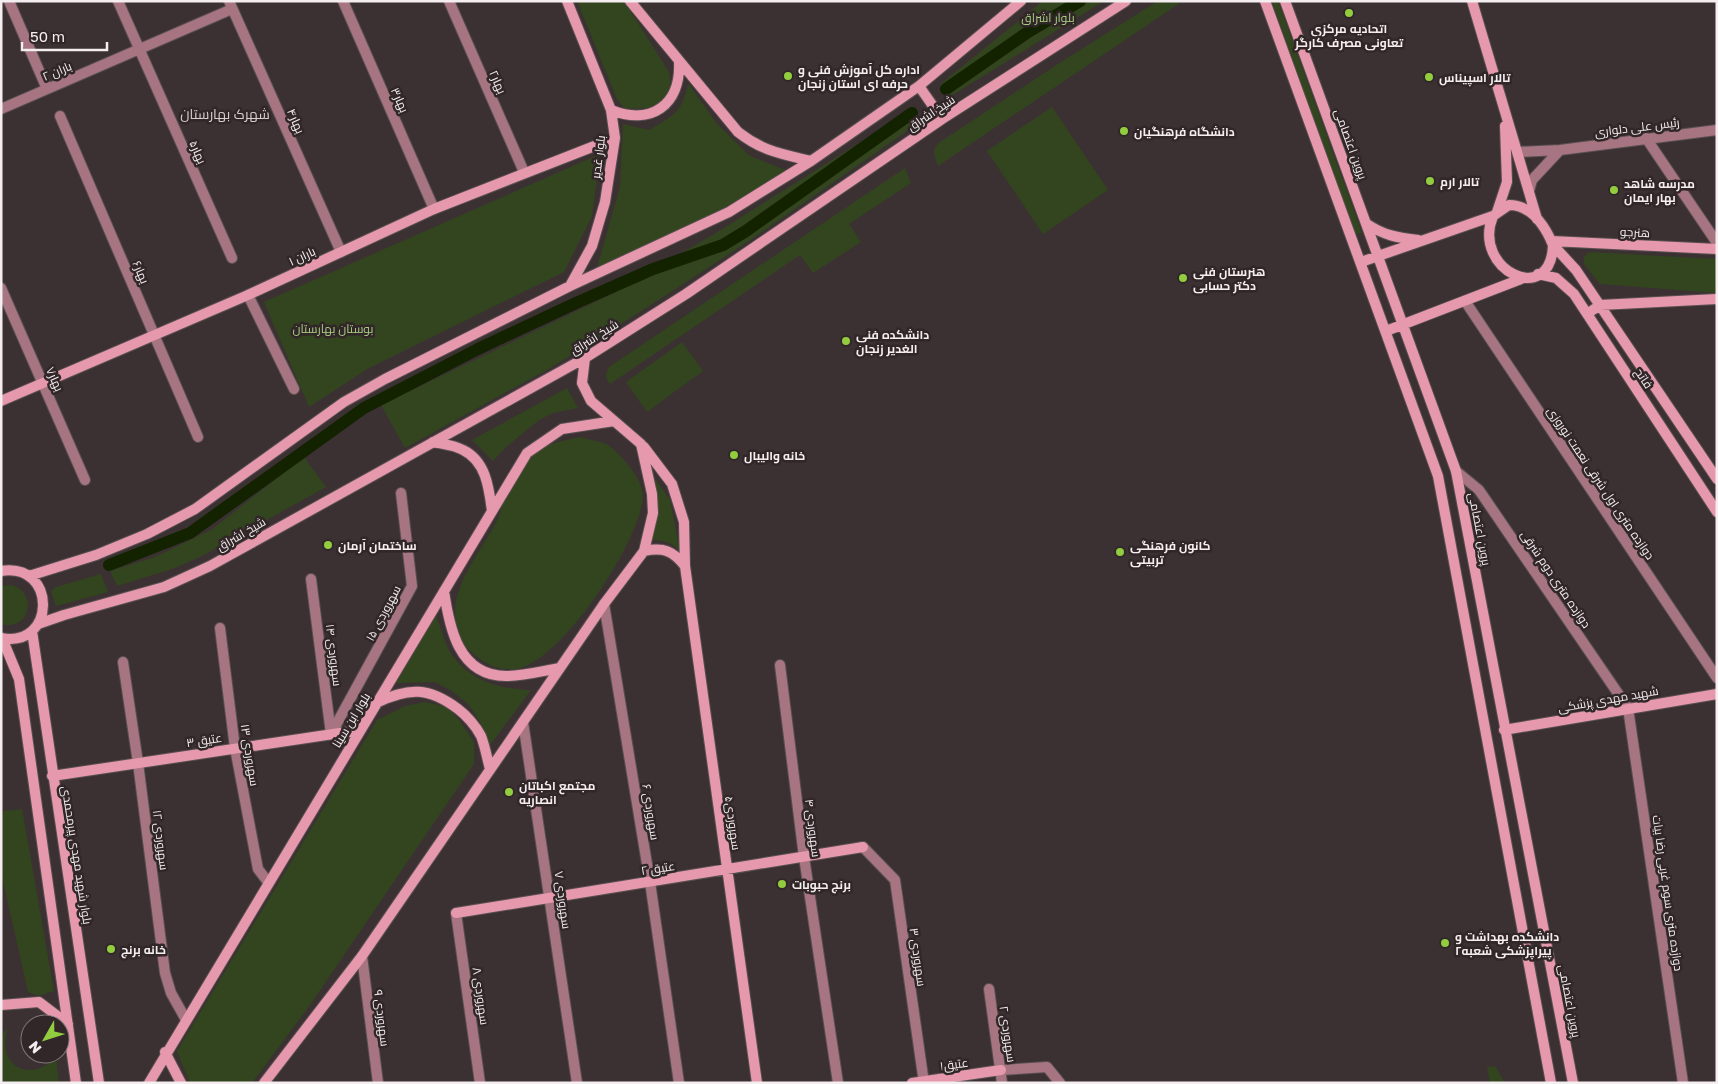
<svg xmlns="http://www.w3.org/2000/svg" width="1718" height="1084" font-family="'Golos Text',Cairo,sans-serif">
	<rect width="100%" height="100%" fill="#3b3133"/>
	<path fill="#33451e" d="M577,1h47l45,71c8,34 -19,38 -45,36l-7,-9z
		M1043,1h61l-153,95 -11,-11 3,-3z
		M1158,1h25l-245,165c-4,-10 -7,-16 2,-24l121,-80z
		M1272,1h6l84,232 -8,1z
		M688,83l29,41 33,32 38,15 -64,37 -128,63 24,-84 3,-63 26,6c24,-14 34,-18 39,-47z
		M1052,107l56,83 -65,44 -56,-83z
		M907,113l10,11 -168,117 -106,69 -93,58 -145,80 -24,-43 231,-111 107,-63z
		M600,154l-8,62 -28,56 -195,96 -60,39 -45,-105z
		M905,168l6,15 -62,41 12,18 -48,31 -13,-18 -190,129c-5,-6 -5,-10 -1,-17z
		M1589,252l128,7v34l-117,-9 -16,-20v-7z
		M682,342l21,29 -56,41 -21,-30z
		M567,388l11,20 -25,5 -14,7 -34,28 -12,13 -21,-21z
		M581,437c8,3 18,4 25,7 13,7 37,36 37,51 -1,44 -82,168 -127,174 -21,2 -36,-8 -50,-22 -4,-3 -5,-8 -7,-13 -17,-43 25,-83 41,-120 2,-6 2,-13 5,-19 4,-10 12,-23 19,-32 14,-18 36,-22 57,-26z
		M304,457l22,30 -124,69 -27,12 -58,18 -7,-15 45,-14 56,-27z
		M654,477l16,23 10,51c-9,-9 -17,-11 -29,-11l7,-28z
		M101,574l7,18 -52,14 -5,-15 5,-4z
		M12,585c27,9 17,47 -11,39v-38z
		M436,616c6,14 9,31 19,43 19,24 48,30 76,31l-44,59 -5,-24 -13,-20 -17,-14 -17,-9 -39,1z
		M425,702l22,5 13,14 14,21v22l-164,241 -58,78h-62l-13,-32 200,-331 28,-14z
		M22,809l32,182 -16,5 -10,-4 -27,-120v-57l3,-4z
		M8,1028c-2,6 -4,13 -3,19 5,29 34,28 51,11l3,25h-58v-48z
		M1495,1066l10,17h-15l-3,-16z"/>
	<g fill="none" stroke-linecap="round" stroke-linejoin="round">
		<path stroke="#132300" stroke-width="12" d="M946,89l82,-57 52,-31
			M109,565l81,-32 174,-125 114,-59 98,-46 77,-34 70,-24 23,-14 166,-118"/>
		<g stroke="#594f51" stroke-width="12">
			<path id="street" d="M9,1l38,88
				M118,1l114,257
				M229,1l112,251
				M343,1l91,208
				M449,1l75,171
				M1,109l231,-100
				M60,116l138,321
				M1646,138l71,105
				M1517,152l43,-2 157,-20
				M1529,191l3,-11 28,-30
				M1,288l84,192
				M248,295l46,94
				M1465,301l252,377
				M1456,471l23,19 149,218 55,375
				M311,579l20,155
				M604,604l46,278 29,201
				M220,628l15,120 23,121 10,13
				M123,662l15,101 27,210 6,20 14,25
				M780,665l24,192 34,226
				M523,722l54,361
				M331,734l81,-148 -11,-93
				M863,847l32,33 29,203
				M456,913l24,170
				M362,956l16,127
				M989,989l13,94
				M1001,1070l46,-3 13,16"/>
		</g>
		<g stroke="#594f51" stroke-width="12">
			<path id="secondary" d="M567,1l44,109 4,28 -10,64 -13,44 -22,40
				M630,1l108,131c24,19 44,22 73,29
				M1265,1l173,475 113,607
				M1285,1l171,470 117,612
				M1472,1l65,218
				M919,86l23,33
				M611,110c40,16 70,-5 68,-48
				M1509,205c23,0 36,21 44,40 -2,63 -82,25 -60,-29z
				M1497,212l10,-30 -2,-56
				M1367,224c16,11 31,14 51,16
				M1551,241l166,8
				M1553,245l23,25 141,209
				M1361,262l132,-46
				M1538,274l18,4 18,16 143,218
				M1587,314l13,-9 117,-6
				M1386,331l135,-52
				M1,401l247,-106 186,-86 181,-71
				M433,442c9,2 21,3 30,8 23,11 26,38 29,61
				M644,447l28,37 12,38 1,44 72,517
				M644,551c20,-4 29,0 41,15
				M1,571c57,-9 55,78 0,67
				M29,576l67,-21 51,-21 48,-25 149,-107 41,-23 185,-93 159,-74 82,-51 108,-75 102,-85
				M444,591c5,35 14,85 62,85 18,0 36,-5 54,-8
				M38,624l26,-9 100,-28 46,-21 375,-208 101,-64 256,-175 184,-118
				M32,631l67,452
				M2,638l17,41 57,404
				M376,703c33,-16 53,-16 82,6 8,6 18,17 23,27 4,10 6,22 9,33
				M1504,730l213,-36
				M52,776l308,-46
				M456,913l407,-66
				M1,1005l38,-3 29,22
				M165,1052l16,31
				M149,1083l378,-630 35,-24 52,-8
				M264,1083l98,-127 242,-352 40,-53 9,-38 -1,-19 -11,-50 -50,-43 -9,-18 3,-25
				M912,1083l89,-13"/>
		</g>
		<use href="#street" stroke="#a67581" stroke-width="10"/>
		<use href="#secondary" stroke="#e699ac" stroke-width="10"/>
	</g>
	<g fill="#92cd3f" stroke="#312729" stroke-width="2">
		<circle cx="1349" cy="13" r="5"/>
		<circle cx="788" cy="76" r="5"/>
		<circle cx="1429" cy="77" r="5"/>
		<circle cx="1124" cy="131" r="5"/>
		<circle cx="1430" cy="181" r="5"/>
		<circle cx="1614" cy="190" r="5"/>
		<circle cx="1183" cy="278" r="5"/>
		<circle cx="846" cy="341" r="5"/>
		<circle cx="734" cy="455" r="5"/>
		<circle cx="328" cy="545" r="5"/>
		<circle cx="1120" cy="552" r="5"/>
		<circle cx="509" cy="792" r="5"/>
		<circle cx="782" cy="884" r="5"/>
		<circle cx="1445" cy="943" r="5"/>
		<circle cx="111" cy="949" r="5"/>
	</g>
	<g text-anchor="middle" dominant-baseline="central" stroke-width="5" stroke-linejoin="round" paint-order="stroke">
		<g font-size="12" fill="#aacf82" stroke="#312729">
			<text x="1048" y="17">بلوار اشراق</text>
			<text x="333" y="328">بوستان بهارستان</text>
		</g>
		<g font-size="12" font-weight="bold" fill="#f5eef0" stroke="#312729" text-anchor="start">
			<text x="1349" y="28" text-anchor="middle">اتحادیه مرکزی<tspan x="1349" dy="14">تعاونی مصرف کارگر</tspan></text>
			<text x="798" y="69">اداره کل آموزش فنی و<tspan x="798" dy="14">حرفه ای استان زنجان</tspan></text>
			<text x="1439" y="77">تالار اسپیناس</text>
			<text x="1134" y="131">دانشگاه فرهنگیان</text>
			<text x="1440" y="181">تالار ارم</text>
			<text x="1624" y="183">مدرسه شاهد<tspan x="1624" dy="14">بهار ایمان</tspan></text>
			<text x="1193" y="271">هنرستان فنی<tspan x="1193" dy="14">دکتر حسابی</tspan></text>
			<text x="856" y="334">دانشکده فنی<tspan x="856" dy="14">الغدیر زنجان</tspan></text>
			<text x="744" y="455">خانه والیبال</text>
			<text x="338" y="545">ساختمان آرمان</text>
			<text x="1130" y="545">کانون فرهنگی<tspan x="1130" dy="14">تربیتی</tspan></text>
			<text x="519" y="785">مجتمع اکباتان<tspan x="519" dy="14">انصاریه</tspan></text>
			<text x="792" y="884">برنج حبوبات</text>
			<text x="1455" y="936">دانشکده بهداشت و<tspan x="1455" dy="14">پیراپزشکى شعبه۲</tspan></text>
			<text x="121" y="949">خانه برنج</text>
		</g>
		<g font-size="12" fill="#f5eef0" stroke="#312729">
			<text transform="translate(57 71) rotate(-23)">باران ۲</text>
			<text transform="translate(498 82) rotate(66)">بهار۲</text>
			<text transform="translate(400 100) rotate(66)">بهار۳</text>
			<text transform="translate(931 113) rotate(-34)">شیخ اشراق</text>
			<text transform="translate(296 121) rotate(66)">بهار۴</text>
			<text transform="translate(1637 127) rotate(-7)">رئیس علی دلواری</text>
			<text transform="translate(1351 144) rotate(70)">پروین اعتصامی</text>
			<text transform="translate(198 152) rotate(66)">بهار۵</text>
			<text transform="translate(598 157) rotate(-83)">بلوار غدیر</text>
			<text transform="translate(1635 232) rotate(3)">هنرجو</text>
			<text transform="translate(302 256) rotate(-25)">باران ۱</text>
			<text transform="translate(141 272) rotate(67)">بهار۶</text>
			<text transform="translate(594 337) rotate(-32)">شیخ اشراق</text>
			<text transform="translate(1644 378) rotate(57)">فاتح</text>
			<text transform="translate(55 379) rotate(66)">بهار۷</text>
			<text transform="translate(1601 483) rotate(56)">دوازده متری اول شرقی نعمت نوروزی</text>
			<text transform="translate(1480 529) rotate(79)">پروین اعتصامی</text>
			<text transform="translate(241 534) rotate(-30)">شیخ اشراق</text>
			<text transform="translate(1556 579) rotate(56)">دوازده متری دوم شرقی</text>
			<text transform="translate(383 613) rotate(-62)">سهروردی ۱۵</text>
			<text transform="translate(334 655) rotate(83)">سهروردی ۱۴</text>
			<text transform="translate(1608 699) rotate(-10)">شهید مهدی پزشکی</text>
			<text transform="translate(351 720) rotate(-59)">بلوار ابن سینا</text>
			<text transform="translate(204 740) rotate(-9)">عتیق ۳</text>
			<text transform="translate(250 755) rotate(81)">سهروردی ۱۳</text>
			<text transform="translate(651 812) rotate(81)">سهروردی ۶</text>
			<text transform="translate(733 823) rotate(82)">سهروردی۵</text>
			<text transform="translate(813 828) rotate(83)">سهروردی ۴</text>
			<text transform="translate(161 840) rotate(83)">سهروردی ۱۲</text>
			<text transform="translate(77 855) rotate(81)">بلوار شهید مهدی پیرمحمدی</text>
			<text transform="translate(658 868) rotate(-9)">عتیق ۲</text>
			<text transform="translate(1668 893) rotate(82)">دوازده متری سوم غربی رضا بیات</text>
			<text transform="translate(563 900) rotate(82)">سهروردی ۷</text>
			<text transform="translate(918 957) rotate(82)">سهروردی ۳</text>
			<text transform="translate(481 996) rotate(82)">سهروردی ۸</text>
			<text transform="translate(1570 1001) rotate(79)">پروین اعتصامی</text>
			<text transform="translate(382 1018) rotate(83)">سهروردی ۹</text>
			<text transform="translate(1008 1034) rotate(82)">سهروردی ۲</text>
			<text transform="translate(954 1064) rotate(-8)">عتیق۱</text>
		</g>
		<g font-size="14" fill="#dacdd0" stroke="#312729">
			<text x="225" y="113">شهرک بهارستان</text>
		</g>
	</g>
	<rect width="1718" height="1084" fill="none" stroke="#f5eef0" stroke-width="5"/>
	<g transform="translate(45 1039) rotate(231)"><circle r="24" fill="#312729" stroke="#7f7779"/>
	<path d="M0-4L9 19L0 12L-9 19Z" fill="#92cd3f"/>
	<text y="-8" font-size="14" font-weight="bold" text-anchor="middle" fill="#f5eef0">N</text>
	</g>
	<path d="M22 42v8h85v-8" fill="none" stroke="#f5eef0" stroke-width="2.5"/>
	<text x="30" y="42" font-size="15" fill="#f5eef0" stroke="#312729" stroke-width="4" paint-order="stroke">50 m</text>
</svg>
